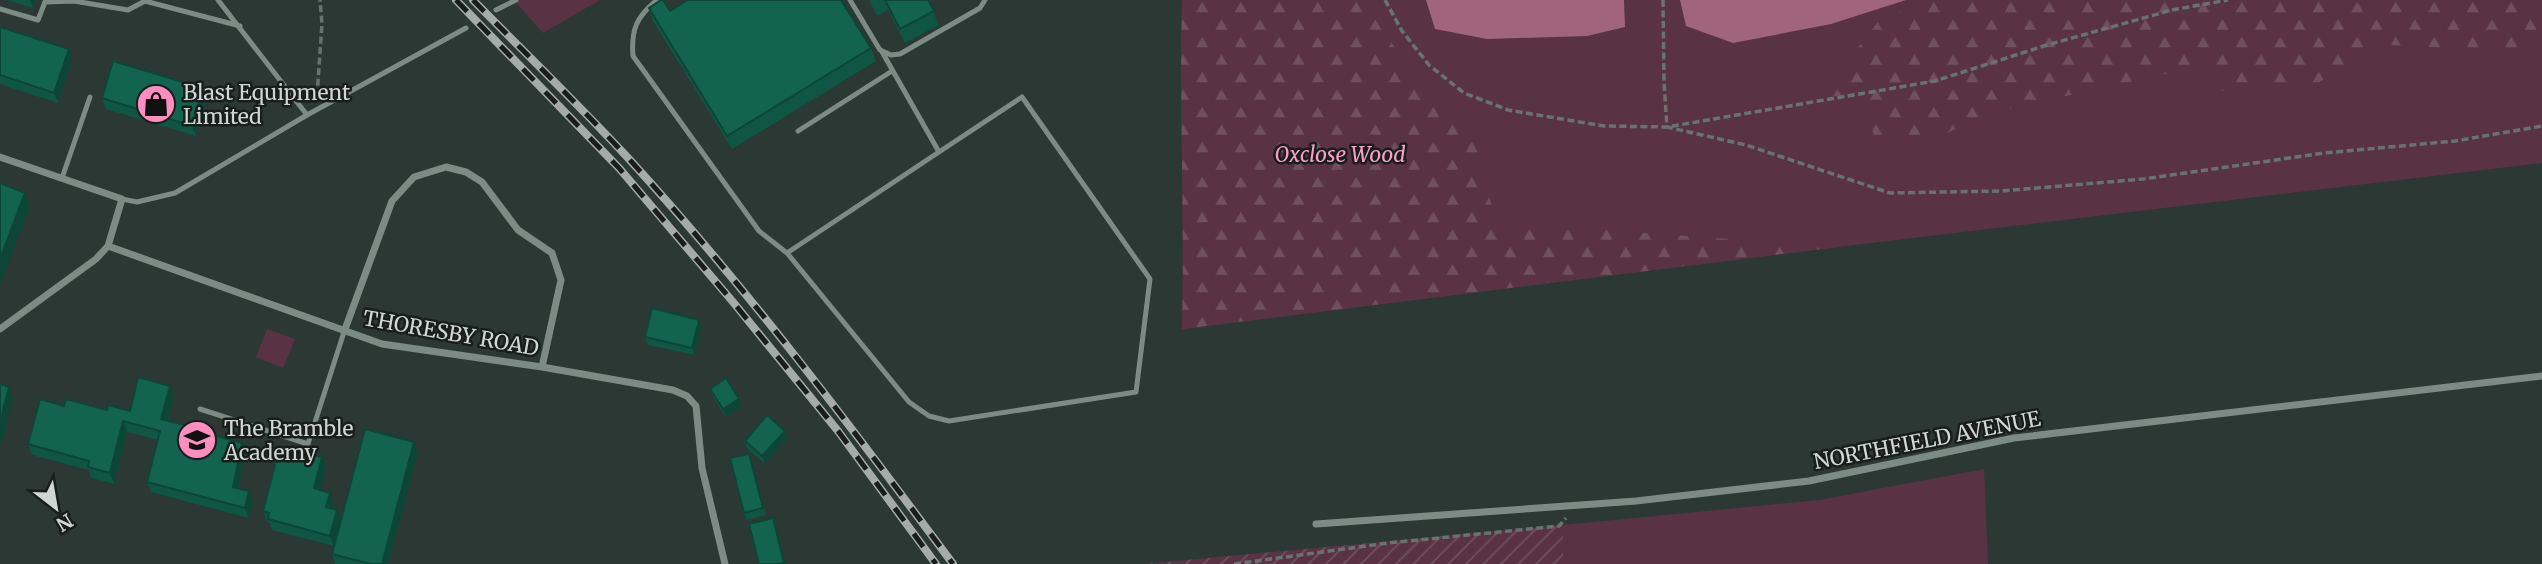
<svg xmlns="http://www.w3.org/2000/svg" width="2542" height="564" font-family="Merriweather,serif">
	<defs>
		<pattern id="forest-firs" width="22" height="20" patternUnits="userSpaceOnUse" patternTransform="scale(1.75)"><rect width="22" height="20" fill="#593343"/><path d="M5 1l3.5 6h-7zM16 11l3.5 6h-7z" fill="#70505d"/></pattern>
		<pattern id="garden-furrows" width="10" height="10" patternUnits="userSpaceOnUse" patternTransform="scale(1.75)"><rect width="10" height="10" fill="#593343"/><path d="M-1 1l2-2M0 10L10 0M9 11l2-2" fill="none" stroke="#70505d"/></pattern>
	</defs>
	<rect width="100%" height="100%" fill="#2c3834"/>
	<path fill="#593343" d="M514,0h86l-57,33z
		M1182,0h1360v163l-704,84 -656,82c3,-110 -3,-219 0,-329z
		M267,329l28,10 -12,29 -27,-11z
		M1984,469l4,95h-425v-39l256,-25z"/>
	<path fill="url(#forest-firs)" d="M1182,0h183l1,6 41,59 63,59 26,98 342,25 -656,82c3,-110 -3,-219 0,-329z
		M1937,0h605v51l-6,2 -145,-8 -83,43 -93,3 -13,-25 -218,48 -40,21 -67,10 -16,-52 -42,5 62,-80z"/>
	<path fill="url(#garden-furrows)" d="M1563,525v39h-419z"/>
	<path fill="#a0657d" d="M1426,0h198l1,27 -38,9 -100,3 -52,-10z
		M1680,0h226l-75,24 -98,19 -47,-17z"/>
	<g fill="none" stroke-linecap="round" stroke-linejoin="round">
		<path stroke="#68736f" stroke-width="3.5" stroke-dasharray="7 3.5" stroke-linecap="butt" d="M1385,0l17,31 27,34 35,28 44,17 96,16 63,1 268,-46 112,-36 125,-35 56,-10
			M1663,0l1,82 3,45 79,18 144,48 112,-2 141,-12 181,-26 131,-12 87,-15
			M317,96l5,-72 -2,-24
			M1234,564l154,-21 171,-17 7,-8"/>
		<path stroke="#7d8b85" stroke-width="5" d="M218,0l89,115
			M657,0c-21,17 -26,30 -24,56l126,175 28,22
			M850,0l30,50 11,5 9,-1 80,-46 5,-8
			M0,9l38,11 7,-18 29,-1 54,9 17,-9 95,25
			M496,10l20,-10
			M881,50l58,102 -152,101 122,149 20,14 20,5 187,-29 14,-113 -128,-182 -83,55
			M798,131l94,-60
			M62,178l28,-81
			M122,199l15,3 38,-9 132,-78 159,-87
			M200,409l108,35 36,-112"/>
		<path stroke="#7d8b85" stroke-width="7" d="M0,157l122,42 -14,47 -12,13 -96,70
			M108,246l274,98 160,23 131,23 14,6 9,10 6,62 23,96
			M344,332l48,-131 22,-24 32,-10 20,5 16,10 36,48 34,23 9,27 -19,87
			M1316,524l320,-23 173,-20 205,-43 528,-62"/>
		<g stroke="#a3aca8" stroke-width="8">
			<path id="rail" d="M456,0l163,168 114,134 105,129 98,133
				M473,0c52,53 106,105 156,159 117,128 221,266 324,405"/>
		</g>
		<use href="#rail" stroke="#191e1c" stroke-width="5" stroke-dasharray="16" stroke-linecap="butt"/>
	</g>
	<path fill="#0f5644" d="M7,0h28l-2,8z
		M869,0h59l11,25 -34,18 -17,-33 -11,6z
		M649,8l222,40 5,13 -144,88 -79,-128z
		M0,27l69,22 3,11 -14,43 -58,-19z
		M102,98l105,1 -11,37 -90,-27z
		M701,327l-6,28 -47,-10 -3,-8z
		M710,389l32,17 -16,11 -13,-20z
		M174,397l-6,24 29,7 2,8 13,3 30,4 3,10 -7,35 15,14 -4,16 -98,-26 -4,-10 11,-42 -31,-8 -13,52 -23,-6 -2,-8 -57,-15 -4,-11 36,-38 66,5z
		M785,431l2,7 -22,26 -18,-16 -2,-7z
		M418,453l-30,111h-53l-3,-10 2,-8 -62,-16 -3,-8h-2l-4,-11 59,-54 4,11 -6,22 14,13 -1,6 4,1 3,10z
		M749,454l17,61 -19,5 -3,-7z"/>
	<path fill="#0d4637" d="M30,0h5l-2,8z
		M69,49l3,11 -14,43 -4,-10z
		M203,88l4,11 -11,37 -4,-10z
		M25,193l5,13 -30,79v-26z
		M699,320l2,7 -6,28 -3,-7z
		M170,386l4,11 -9,33 -4,-11z
		M9,387l4,11 -13,49v-25z
		M739,399l3,7 -16,11 -3,-8z
		M123,421l4,11 -13,52 -4,-11z
		M785,431l2,7 -22,26 -3,-8z
		M414,442l4,11 -30,111h-6z
		M242,443l3,10 -9,45 -3,-11z
		M749,454l3,7 14,54 -3,-7z
		M322,457l4,11 -8,31 -4,-11z
		M249,491l4,11 -4,16 -4,-10z
		M330,493l4,10 -4,15 -4,-11z
		M337,510l4,11 -7,25 -4,-10z
		M773,518l3,7 9,39h-1z"/>
	<path fill="#12644f" stroke="#0d4637" stroke-width="2" d="M661,0h2l7,11 18,-11h153l30,48 -144,88 -78,-128z
		M885,0h43l6,11 -34,18z
		M0,27l69,22 -15,44 -54,-18z
		M113,61l90,27 -11,38 -90,-28z
		M0,183l25,10 -25,66z
		M652,308l47,12 -7,28 -47,-11z
		M138,377l32,9 -9,33 36,9 -2,7 17,4 1,-4 29,8 -9,44 16,4 -4,17 -98,-26 13,-51 -37,-10 -13,52 -22,-6 1,-6 -61,-17 12,-45 24,7 2,-7 41,11 1,-5 22,6z
		M726,378l13,21 -16,10 -13,-20z
		M0,384l9,3 -9,35z
		M767,415l18,16 -23,25 -17,-15z
		M365,429l49,13 -32,122h-11l-39,-10z
		M280,446l42,11 -8,31 16,5 -4,14 11,3 -7,26 -62,-17 1,-6 -6,-2z
		M749,454l14,54 -19,5 -14,-55z
		M773,518l11,45 -6,1h-19l-10,-40z"/>
	<defs>
		<g id="shop-disc" transform="scale(2.0125)"><circle r="9.5" fill="#fe8ebd" stroke="#191e1c"/><path d="M-5-2.5h2.3a2.7 3.5 0 0 1 5.4 0H5L5.5 6h-11ZM-1.5-2.5h3a1.5 2.3 0 0 0-3 0Z" fill="#111"/></g>
		<g id="school-disc" transform="scale(2.0125)"><circle r="9.5" fill="#fe8ebd" stroke="#191e1c"/><path d="M0-5L7-2L0 1L-7-2ZM-4 1L0 2.5L4 1V4Q0 6-4 4Z" fill="#111"/></g>
	</defs>
	<g fill-rule="evenodd">
		<use href="#shop-disc" x="156" y="104"/>
		<use href="#school-disc" x="197" y="440"/>
	</g>
	<g text-anchor="middle" dominant-baseline="central" stroke-width="5" stroke-linejoin="round" paint-order="stroke">
		<g font-size="21" fill="#cfd7d4" stroke="#191e1c" text-anchor="start">
			<text x="183" y="92">Blast Equipment<tspan x="183" dy="24">Limited</tspan></text>
			<text x="224" y="428">The Bramble<tspan x="224" dy="24">Academy</tspan></text>
		</g>
		<g font-size="21" font-style="italic" fill="#f8a0c3" stroke="#191e1c">
			<text x="1340" y="154">Oxclose Wood</text>
		</g>
		<g font-size="21" fill="#cfd7d4" stroke="#191e1c">
			<text transform="translate(451 333) rotate(10)">THORESBY ROAD</text>
			<text transform="translate(1927 440) rotate(-11)">NORTHFIELD AVENUE</text>
		</g>
	</g>
	<g transform="translate(56 508) rotate(149)" stroke="#191e1c" stroke-width="5" paint-order="stroke">
	<path d="M0-5L12 26L0 18L-12 26Z" fill="#cfd7d4"/>
	<text y="-10" font-size="19" font-weight="bold" text-anchor="middle" fill="#cfd7d4">N</text>
	</g>
</svg>
